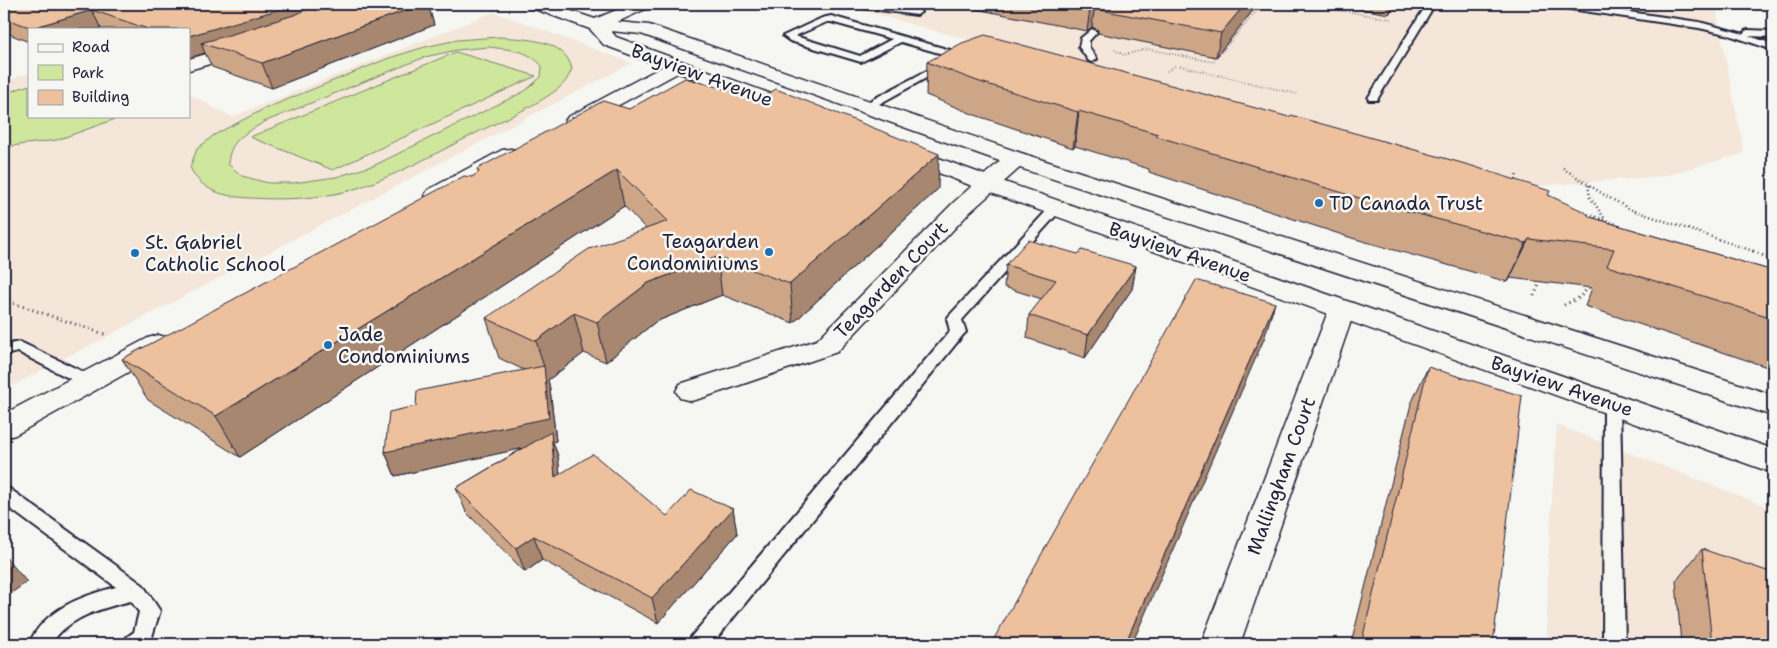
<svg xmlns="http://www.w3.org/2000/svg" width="1777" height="648" font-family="'Shantell Sans',sans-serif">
	<rect width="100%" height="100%" fill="#f6f6f2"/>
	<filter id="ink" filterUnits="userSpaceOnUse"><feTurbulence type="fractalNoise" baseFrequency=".02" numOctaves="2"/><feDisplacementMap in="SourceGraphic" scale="10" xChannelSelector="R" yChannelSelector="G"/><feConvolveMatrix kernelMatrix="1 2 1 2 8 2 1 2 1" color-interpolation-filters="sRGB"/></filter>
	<g filter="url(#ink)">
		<path fill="#f4e6d9" d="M837,4h878l29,149 -80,23 -126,10 -34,-1z
			M494,12l138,51 -628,327v-308l25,-9v43h160v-22l43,23z
			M1557,425l216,84v135h-226l1,-83z"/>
		<path fill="#cee79d" stroke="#78846c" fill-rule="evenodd" d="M498,37c25,2 67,1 74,32 -2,4 -4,9 -7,13 -15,18 -67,40 -89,51 -42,21 -83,45 -128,58 -31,8 -66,9 -98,7 -25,-1 -50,-7 -60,-31l7,-18 17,-14 50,-26 125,-51 36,-11 32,-7zM489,47c22,3 38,2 53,19l-1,11 -16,14 -150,74 -39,12 -43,6h-25l-26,-7 -14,-12c2,-25 17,-30 36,-42l161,-65 32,-7z
			M456,52l80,24 -203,94 -83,-33z
			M29,85v31h95l-67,24 -53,7v-53z"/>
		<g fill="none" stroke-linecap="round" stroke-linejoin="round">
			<g stroke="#22223b" stroke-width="4">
				<path id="lane" d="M852,4h22l43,5 4,3 -4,3 -61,-8z
					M1427,4h8l-57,94 -1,2h-8l-1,-2z
					M1553,4h20l126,18 45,12 1,-3 3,-1 25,1v6l-24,-1 24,8v6l-47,-16 -27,-6 -142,-21z
					M831,16l133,38 2,2 -96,53h-8l-1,-2 1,-2 91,-48 -52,-15 -40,20 -71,-21 -7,-5 39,-18zM827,22h4l61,17 -32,17 -65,-20z
					M1092,29l5,3 -8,9v6l8,12 -5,3 -3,-1 -10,-14 2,-9z
					M1056,204l6,4 -2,3 -98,109 4,12 -3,3 -251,309h-24l3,-7 259,-306 -3,-12 2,-3 103,-111z
					M20,342l74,35 2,4 -2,4 -6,1 -6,-1 -64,-33 -14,3v-10z
					M1612,398l6,2 2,4 5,240h-22l1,-240 2,-4z
					M4,487l6,2 133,96 17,26 -10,32 -26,1 3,-7 7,-5 5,-20 -8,-11c-29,7 -63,16 -80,43h-22c15,-35 53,-48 87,-57l-112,-83z"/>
			</g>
			<g stroke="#22223b" stroke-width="3">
				<path id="street" d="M631,4h21l-2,3 -48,22h-12l-2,-4 2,-4z
					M245,43l6,1 3,4 -3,4 -62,18v-11z
					M677,61l6,1 3,4 -3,4 -101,55 -7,2 -7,-2 -3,-4 3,-4 103,-55z
					M510,149l8,1 3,5 -3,5 -74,40 -8,2 -8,-2 -3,-5 3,-5 74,-40z
					M1016,153l8,1 3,5 -3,5 -54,48 -133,140 -135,46 -11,3 -11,-3 -4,-7 4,-7 137,-44 137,-138 54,-48z
					M1342,301l10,2 3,6 -115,335h-39l128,-335 3,-6z
					M158,335l10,3 4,6 -4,6 -153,85 -11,3v-24l144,-76z"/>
			</g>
			<g stroke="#22223b" stroke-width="3">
				<path id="secondary" d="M527,4h23l48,16 51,5 375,129 749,241v21l-765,-252 -367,-130 -30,-3 5,6 188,69 3,4 -3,4 -7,2 -7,-2 -186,-69 -14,-16 -61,-22z
					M903,145l93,34 777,270v24l-793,-284 -85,-33 -3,-5 3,-5z"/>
			</g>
			<path stroke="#22223b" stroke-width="2" stroke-dasharray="0.5 2.5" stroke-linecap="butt" d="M1301,4l91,15
				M1115,50l9,5 24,-6 65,13 49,-58
				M1167,71l9,-6 121,29"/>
			<path stroke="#22223b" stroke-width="2.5" stroke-dasharray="1 3" stroke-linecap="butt" d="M1563,168l43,28 26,14 124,42
				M1515,184l2,-11
				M1588,185l2,12 15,22
				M1584,213l33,11 -1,3"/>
			<path stroke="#22223b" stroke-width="3" stroke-dasharray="1 4" stroke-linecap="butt" d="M1753,251l20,9
				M1534,296l6,-14
				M4,300l103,35
				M1564,305l15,-7 11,-12"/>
			<use href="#lane" fill="#f6f6f2" fill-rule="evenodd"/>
			<use href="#street" fill="#f6f6f2" fill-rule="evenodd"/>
			<use href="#secondary" fill="#f6f6f2" fill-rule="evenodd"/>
		</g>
		<path fill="#cda688" stroke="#22223b" d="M4,4h424l6,21 -162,63 -60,-21 -7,-14 -16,5v-29h-160v13l-25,-10z
			M950,4h308l-42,53 -118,-24v-3l-6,-3 -5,4z
			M1332,4h63l-6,10z
			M927,62l621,133 42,22 183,54v98l-188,-63 7,-18 -82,-10 -2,4 -156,-44 -203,-66v-3l-74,-23 -2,2 -98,-33 -49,-20z
			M629,109l309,80 -145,134 -71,-28 -67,27 -49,40 -22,-9 -36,27 2,9 6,52 -3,1 5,14 2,18 107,42 66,-7 4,25 -79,89 -116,-63 -17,12 -59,-60 -10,-24 67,-40 -128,28 -10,-24 31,-46 108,-36 -25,-12 -13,-40 160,-89 -22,-23 -384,251 -92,-57 -26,-41 350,-182 7,-4 -2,-4z
			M1078,254l58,12 -4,23 -47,69 -58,-20 2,-23 13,-16 -38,-12 2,-22z
			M1428,367l65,277h-142l60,-240z
			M1702,549l71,95h-92l-5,-63z"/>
		<path fill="#a7876f" stroke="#22223b" d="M290,4h45l-51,25 -83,14 4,10 -16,5v-22z
			M423,4h5l6,21 -162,63 -10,-25z
			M1095,4l-3,23 -5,4 3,-23z
			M1245,4h13l-42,53 5,-24z
			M1393,4h2l-6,10z
			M92,10l9,19h-69v-1z
			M1079,111l-4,35 -2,2 5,-36z
			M939,154l-1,35 -145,134 -3,-39z
			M617,170l7,36 -384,251 -24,-41z
			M1529,239l-19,39 -2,4 18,-39z
			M717,257l5,38 -67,27 -49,40 -9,-40 51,-39z
			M1136,266l-4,23 -47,69 3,-23z
			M1275,303l-11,36 -132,305h-7z
			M574,313l10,40 -36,27 2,9 6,52 -3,1 5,14 5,45 -8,-24 -3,-35 -157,34 -10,-24 159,-85 -8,-26z
			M733,509l4,25 -79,89 -6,-25z
			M534,536l8,24 -17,12 -9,-24z
			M4,555l23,27 -23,16z"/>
		<path fill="#eec19e" stroke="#22223b" d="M4,4h286l-13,6 -88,26v-7h-41l-56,-19 -60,18 -28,-10z
			M318,4h105l-161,59 -61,-20 42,-12 54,-17z
			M1067,4h178l-24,29 -120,-23v-3l-6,-3 -5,4z
			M985,35l304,82 2,-2 24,7 154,43 81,26 -2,4 37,17 5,5 183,54v47l-166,-52 7,-17 -85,-10 -3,4 -160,-43 -210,-64 2,-2 -79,-23 -1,1 -101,-31 -50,-19 35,-19z
			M685,78l75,21 16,-10 163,65 -149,130 -73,-27 -69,26 -51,39 -23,-9 -38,28 -50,-23 103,-69 79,-28 -51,-51 -401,246 -94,-57 342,-183 8,1 7,-5 -2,-3 126,-68 26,8z
			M1028,240l50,14 4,-4 54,16 -48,69 -59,-20 27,-35 -50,-15z
			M1196,280l79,23 -150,341h-134z
			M544,366l5,52 -164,34 4,-40 27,-6 1,-15z
			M1428,367l94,29 -29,248h-132z
			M551,432l4,45 38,-23 74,62 24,-26 42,19 -81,89 -118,-62 -18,12 -60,-60z
			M1702,549l71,24v71h-61z"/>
	</g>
	<g fill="#1f6fb2" stroke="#f6f6f2" stroke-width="2">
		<circle cx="1319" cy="203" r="5"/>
		<circle cx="769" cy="252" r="5"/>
		<circle cx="135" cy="253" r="5"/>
		<circle cx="328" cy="345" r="5"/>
	</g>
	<g text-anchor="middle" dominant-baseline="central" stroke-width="5" stroke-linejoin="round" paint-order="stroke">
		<g font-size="19" fill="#22223b" stroke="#f6f6f2">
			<text transform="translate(702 75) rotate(20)">Bayview Avenue</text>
			<text transform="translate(1180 252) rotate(19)">Bayview Avenue</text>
			<text transform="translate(891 280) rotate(-46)">Teagarden Court</text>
			<text transform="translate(1562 386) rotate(19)">Bayview Avenue</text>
			<text transform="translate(1281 476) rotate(-70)">Mallingham Court</text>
		</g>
		<g font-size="19" fill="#22223b" stroke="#f6f6f2" text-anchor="start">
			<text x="1329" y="203">TD Canada Trust</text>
			<text x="759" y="241" text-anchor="end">Teagarden<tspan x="759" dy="22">Condominiums</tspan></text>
			<text x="145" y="242">St. Gabriel<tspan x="145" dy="22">Catholic School</tspan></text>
			<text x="338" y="334">Jade<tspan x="338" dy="22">Condominiums</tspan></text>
		</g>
	</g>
	<rect width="1777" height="648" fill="none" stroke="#f6f6f2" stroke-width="20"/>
	<rect x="10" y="10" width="1757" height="628" fill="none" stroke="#22223b" stroke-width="2" filter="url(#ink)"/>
	<rect x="28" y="28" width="162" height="90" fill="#f6f6f2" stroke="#a1a1a9"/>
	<rect x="38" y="44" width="25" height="8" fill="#f6f6f2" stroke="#a1a1a9"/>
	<text x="72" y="52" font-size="15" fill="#22223b">Road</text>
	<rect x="38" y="65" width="25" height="15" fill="#cee79d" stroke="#a1a1a9"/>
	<text x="72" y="78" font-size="15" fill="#22223b">Park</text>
	<rect x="38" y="90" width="25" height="15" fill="#eec19e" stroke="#a1a1a9"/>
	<text x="72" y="102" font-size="15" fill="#22223b">Building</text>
</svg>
